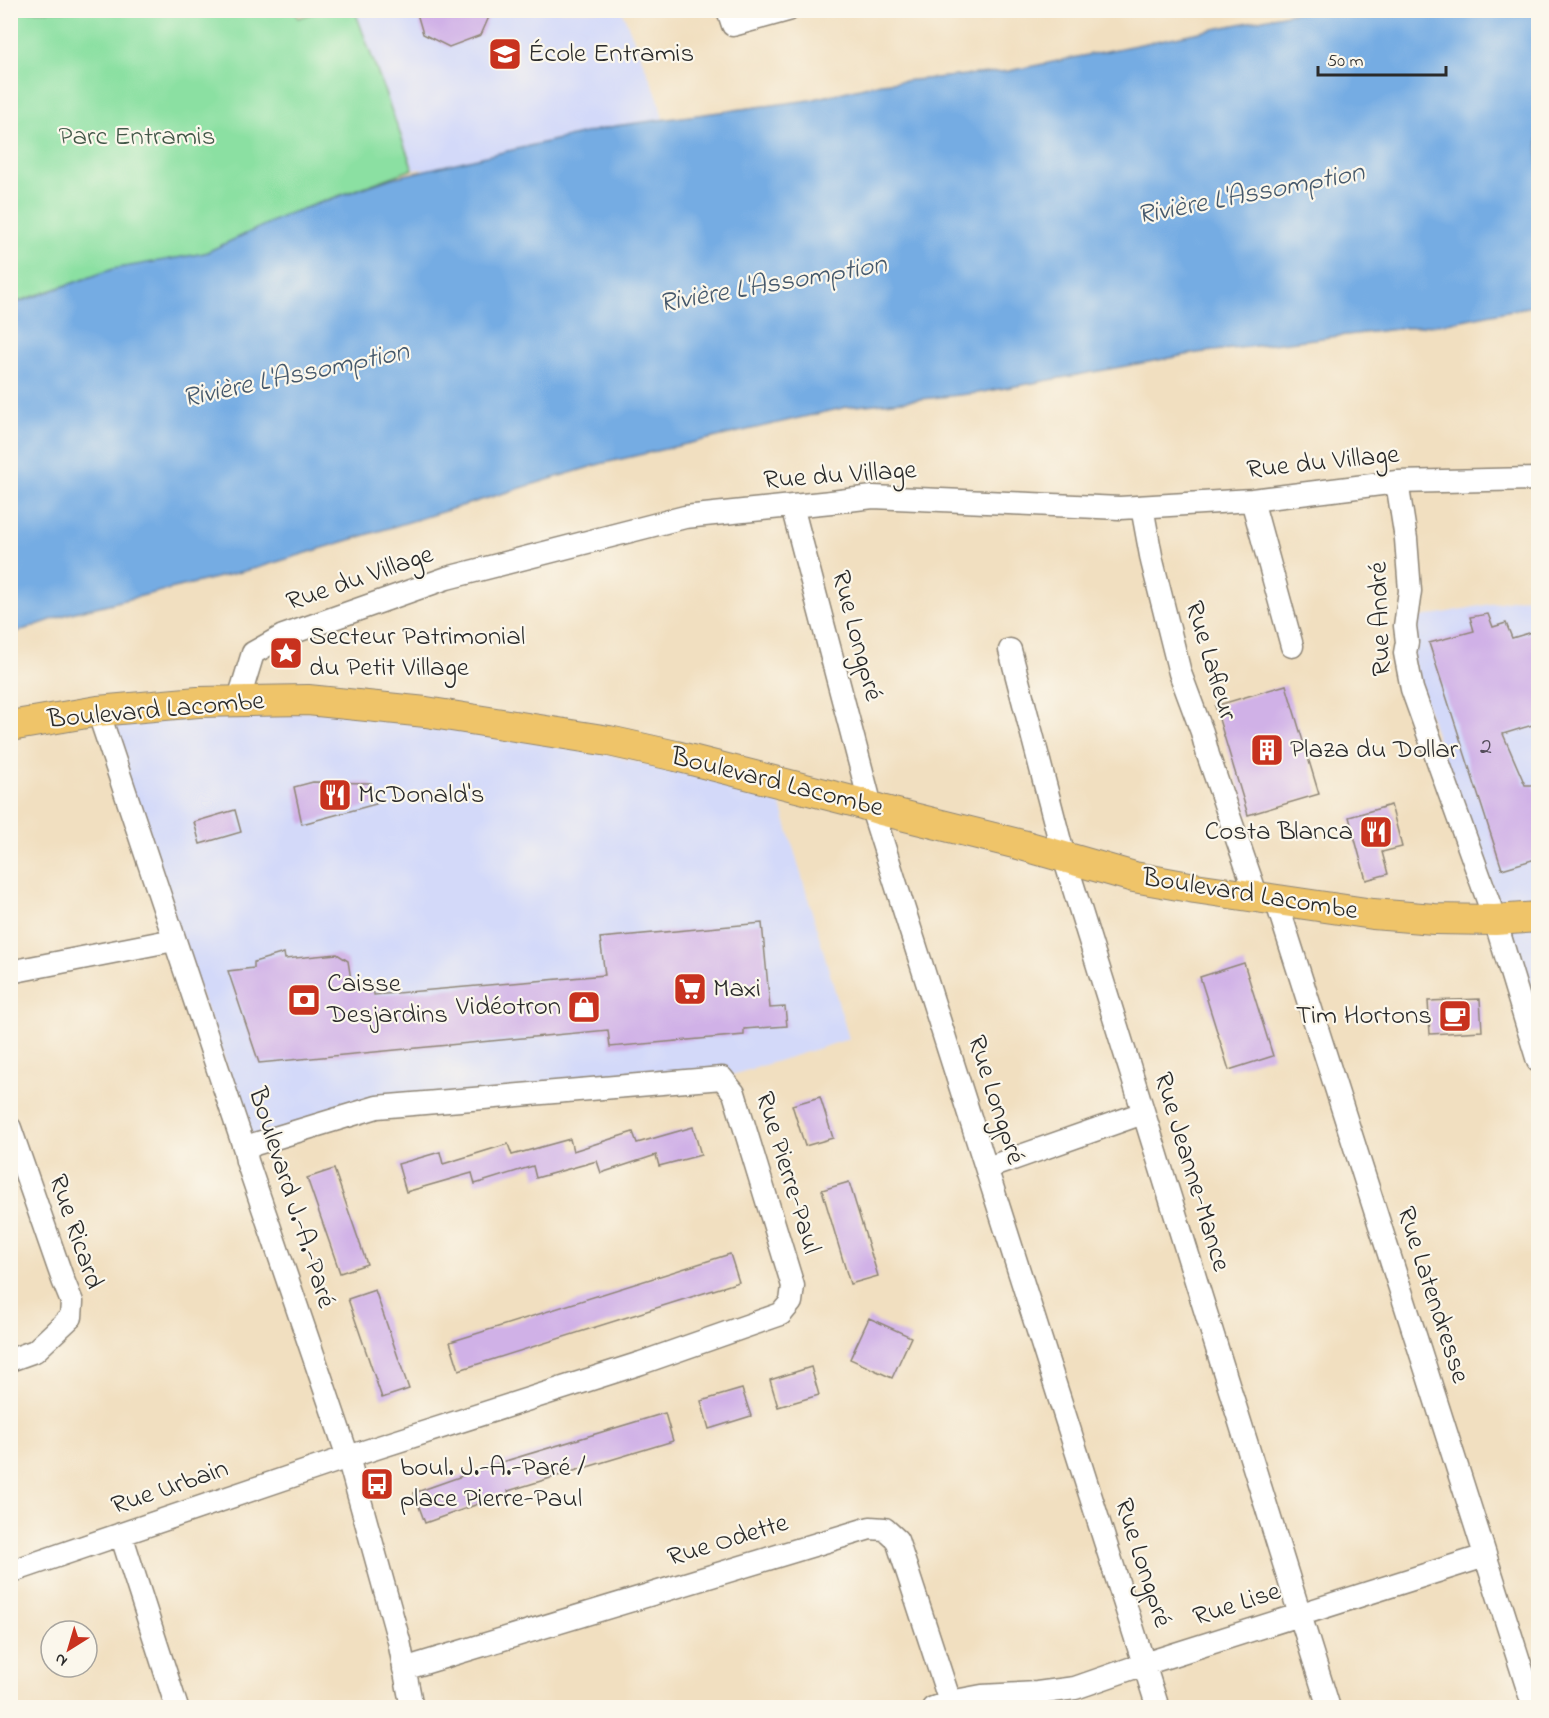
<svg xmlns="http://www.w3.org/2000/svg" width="1549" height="1718" font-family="'Indie Flower',sans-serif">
	<rect width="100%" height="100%" fill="#fbf7ec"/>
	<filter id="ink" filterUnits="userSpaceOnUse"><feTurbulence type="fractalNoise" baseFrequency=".0167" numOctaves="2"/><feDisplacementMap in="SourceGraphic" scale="12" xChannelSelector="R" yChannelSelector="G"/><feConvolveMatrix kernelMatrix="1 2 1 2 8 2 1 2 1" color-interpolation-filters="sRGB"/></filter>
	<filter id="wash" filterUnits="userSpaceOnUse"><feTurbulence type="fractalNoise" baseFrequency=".008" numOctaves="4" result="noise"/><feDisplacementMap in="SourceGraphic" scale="24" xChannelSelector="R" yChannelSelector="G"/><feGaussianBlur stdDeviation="1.35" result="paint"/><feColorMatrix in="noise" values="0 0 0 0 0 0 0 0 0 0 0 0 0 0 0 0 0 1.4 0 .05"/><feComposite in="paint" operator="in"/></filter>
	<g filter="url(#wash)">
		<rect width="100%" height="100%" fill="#f1dfc0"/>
		<path fill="#d3d9f9" d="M355,11h267l36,87 5,22 -48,6 -188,44 -13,-1z
			M1538,595v466l-131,-419 -1,-22z
			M98,711l328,1 352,83 71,244 -127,39 -345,29 -122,37z"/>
		<path fill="#8be0a2" stroke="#5b8666" stroke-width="1.5" d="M295,10l3,8 22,-7h35l58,158 -122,44 -86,40 -93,17 -93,31 -8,1v-291z"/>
		<path fill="#74ace3" stroke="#506c87" stroke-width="1.5" d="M1302,11h236v294l-91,18 -250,30 -219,40 -131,14 -247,57 -343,104 -186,45 -60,21v-331l8,-1 94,-33 92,-16 83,-39 104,-36 223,-52 195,-26 71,-17 128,-12z"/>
		<g id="blocks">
			<path fill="#d0b1e7" d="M416,10h76l-11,25 -32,12 -26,-13z
				M1488,614l5,13 13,-4 6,15 27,-8v93l-36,11 22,51h8l6,13v60l-37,11 -73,-226 45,-12 -4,-14z
				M1286,685l33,109 -71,21 -33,-109z
				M313,782l58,1 5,21 -74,20 -8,-37z
				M1391,805l11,42 -20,5 6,22 -22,6 -17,-63z
				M235,810l6,22 -41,12 -6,-22z
				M762,923l8,85 15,-1 2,19 -43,3v6l-134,12 -2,-17 -349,33 -31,-92 26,-3v-6l30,-9 1,6 52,-5 11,7 4,25 21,-1 1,10 231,-20 -5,-37z
				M1244,963l29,93 -44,14 -29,-93z
				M1480,999l2,32 -52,3 -2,-33z
				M820,1097l13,41 -28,8 -13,-41z
				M693,1127l8,28 -42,11 -3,-11 -55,18 -4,-12 -61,17 -3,-12 -58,18 -3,-11 -66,19 -8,-28 42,-12 3,12 65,-20 4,11 58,-16 3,12 60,-19 4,11z
				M334,1169l33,95 -27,9 -33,-95z
				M849,1182l29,94 -28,8 -28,-94z
				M730,1254l9,28 -280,88 -9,-28z
				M375,1290l34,99 -27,9 -34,-99z
				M869,1318l42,19 -19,41 -42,-19z
				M811,1367l8,28 -41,12 -8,-27z
				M742,1389l9,27 -42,13 -8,-28z
				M665,1413l8,28 -165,50 1,2 -84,30 -11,-30 85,-30z"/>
		</g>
	</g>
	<g filter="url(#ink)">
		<use href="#blocks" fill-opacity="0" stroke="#8e8576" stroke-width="1.5"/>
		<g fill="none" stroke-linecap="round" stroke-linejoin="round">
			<g stroke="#8e8576" stroke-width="25">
				<path id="minor" d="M728,10l5,15 55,-15
					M1397,482l9,57 4,52 -5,35 2,16 -2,11 7,36 83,231 43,141
					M1252,500l40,146
					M792,506l79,300 287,902
					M1142,507l10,54 28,112 22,59 6,23 49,142
					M1010,650l54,207 265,851
					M238,702l15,-49 30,-17 164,-58 238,-61 146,-15 42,-5 247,11 132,-8 145,-18 141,-3
					M98,711l147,439 2,11 101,296 51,184 13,67
					M1276,900l258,808
					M10,972l164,-32
					M10,1128l53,152 9,22 -1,15 -36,34 -25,9
					M987,1168l156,-55
					M121,1534l56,174
					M10,1572l338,-115 293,-94 140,-49 10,-12 2,-16 -59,-193 -12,-15 -345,29 -122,37 -10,6
					M404,1669l466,-141 15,1 12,11 55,168
					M933,1708l17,-6 32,-6 55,-3 38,-5 69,-24 341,-108"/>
			</g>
			<g stroke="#8e8576" stroke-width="32">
				<path id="major" d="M10,726l88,-15 100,-9 110,-2 118,12 183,29 67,15 180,46 25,8 141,35 112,32 61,11 178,26 61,5 61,1 43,-3"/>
			</g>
			<use href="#minor" stroke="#fff" stroke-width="22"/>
			<use href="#major" stroke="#efc469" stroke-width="30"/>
		</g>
	</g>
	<defs>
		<g id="school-square" transform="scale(1.725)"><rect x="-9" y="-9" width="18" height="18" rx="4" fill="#c8321e" stroke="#fbf7ec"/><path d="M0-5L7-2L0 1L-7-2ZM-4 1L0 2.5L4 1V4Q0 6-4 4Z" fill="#fff"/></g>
		<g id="sight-square" transform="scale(1.725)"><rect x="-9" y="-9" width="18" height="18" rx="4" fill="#c8321e" stroke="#fbf7ec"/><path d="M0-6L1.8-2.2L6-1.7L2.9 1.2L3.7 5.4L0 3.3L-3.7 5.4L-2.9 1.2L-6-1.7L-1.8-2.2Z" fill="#fff"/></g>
		<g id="building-square" transform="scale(1.725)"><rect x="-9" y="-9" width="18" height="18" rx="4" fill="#c8321e" stroke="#fbf7ec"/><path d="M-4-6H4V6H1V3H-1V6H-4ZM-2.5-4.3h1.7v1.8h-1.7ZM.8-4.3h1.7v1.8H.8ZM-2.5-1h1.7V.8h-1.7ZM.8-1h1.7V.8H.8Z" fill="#fff"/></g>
		<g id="restaurant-square" transform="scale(1.725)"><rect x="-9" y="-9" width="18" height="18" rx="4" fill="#c8321e" stroke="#fbf7ec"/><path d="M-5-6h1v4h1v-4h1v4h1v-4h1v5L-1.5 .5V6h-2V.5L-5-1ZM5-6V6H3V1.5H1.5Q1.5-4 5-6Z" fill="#fff"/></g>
		<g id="supermarket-square" transform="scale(1.725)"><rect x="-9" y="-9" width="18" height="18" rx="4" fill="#c8321e" stroke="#fbf7ec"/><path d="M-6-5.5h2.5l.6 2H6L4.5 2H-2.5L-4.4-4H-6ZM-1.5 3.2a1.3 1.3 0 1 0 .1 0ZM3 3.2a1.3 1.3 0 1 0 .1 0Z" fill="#fff"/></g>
		<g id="bank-square" transform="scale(1.725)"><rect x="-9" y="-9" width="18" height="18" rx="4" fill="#c8321e" stroke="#fbf7ec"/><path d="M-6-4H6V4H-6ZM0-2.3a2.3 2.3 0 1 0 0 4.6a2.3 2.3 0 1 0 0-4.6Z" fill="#fff"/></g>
		<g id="shop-square" transform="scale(1.725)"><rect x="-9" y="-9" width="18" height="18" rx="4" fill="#c8321e" stroke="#fbf7ec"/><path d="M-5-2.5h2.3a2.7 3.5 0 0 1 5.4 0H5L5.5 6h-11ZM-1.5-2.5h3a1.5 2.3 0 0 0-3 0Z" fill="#fff"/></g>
		<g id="cafe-square" transform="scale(1.725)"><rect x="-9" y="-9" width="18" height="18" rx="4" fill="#c8321e" stroke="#fbf7ec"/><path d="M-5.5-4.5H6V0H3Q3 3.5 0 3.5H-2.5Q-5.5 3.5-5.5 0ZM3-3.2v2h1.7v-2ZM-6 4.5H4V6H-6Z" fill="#fff"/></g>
		<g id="bus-square" transform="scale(1.725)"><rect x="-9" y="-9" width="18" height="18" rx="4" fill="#c8321e" stroke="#fbf7ec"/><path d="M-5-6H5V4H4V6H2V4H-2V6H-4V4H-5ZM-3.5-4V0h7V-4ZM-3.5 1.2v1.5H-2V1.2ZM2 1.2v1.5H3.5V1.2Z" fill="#fff"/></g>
	</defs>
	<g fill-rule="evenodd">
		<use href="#school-square" x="505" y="54"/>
		<use href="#sight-square" x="286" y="653"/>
		<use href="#building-square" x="1267" y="750"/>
		<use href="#restaurant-square" x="335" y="795"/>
		<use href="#restaurant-square" x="1376" y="832"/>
		<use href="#supermarket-square" x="690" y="989"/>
		<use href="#bank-square" x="304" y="1000"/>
		<use href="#shop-square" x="584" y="1007"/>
		<use href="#cafe-square" x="1455" y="1016"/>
		<use href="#bus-square" x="377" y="1484"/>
	</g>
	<g text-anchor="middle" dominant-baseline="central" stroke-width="4.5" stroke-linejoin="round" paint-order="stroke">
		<g font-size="24" fill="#544c5a">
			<text x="1486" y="747">2</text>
		</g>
		<g font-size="27" fill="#2b2b2b" stroke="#fbf7ec" text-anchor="start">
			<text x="528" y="54">École Entramis</text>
			<text x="309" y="637">Secteur Patrimonial<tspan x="309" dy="31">du Petit Village</tspan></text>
			<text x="1290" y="750">Plaza du Dollar</text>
			<text x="358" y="795">McDonald's</text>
			<text x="1353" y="832" text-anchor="end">Costa Blanca</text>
			<text x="327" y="984">Caisse<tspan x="327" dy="31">Desjardins</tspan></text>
			<text x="713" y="989">Maxi</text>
			<text x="561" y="1007" text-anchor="end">Vidéotron</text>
			<text x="1432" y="1016" text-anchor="end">Tim Hortons</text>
			<text x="400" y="1468">boul. J.-A.-Paré /<tspan x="400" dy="31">place Pierre-Paul</tspan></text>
		</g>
		<g font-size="27" fill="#435849" stroke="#fbf7ec">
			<text x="137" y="137">Parc Entramis</text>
		</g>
		<g font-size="27" fill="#2b2b2b" stroke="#fbf7ec">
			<text transform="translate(1323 463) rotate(-6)">Rue du Village</text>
			<text transform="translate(840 476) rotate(-4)">Rue du Village</text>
			<text transform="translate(360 579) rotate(-19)">Rue du Village</text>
			<text transform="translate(1381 619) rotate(-92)">Rue André</text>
			<text transform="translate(856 636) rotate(75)">Rue Longpré</text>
			<text transform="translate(1210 661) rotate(73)">Rue Lafleur</text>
			<text transform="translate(156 711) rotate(-5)">Boulevard Lacombe</text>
			<text transform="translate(777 783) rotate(14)">Boulevard Lacombe</text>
			<text transform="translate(1250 895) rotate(9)">Boulevard Lacombe</text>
			<text transform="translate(995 1100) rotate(72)">Rue Longpré</text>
			<text transform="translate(1191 1172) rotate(73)">Rue Jeanne-Mance</text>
			<text transform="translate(787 1173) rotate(73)">Rue Pierre-Paul</text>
			<text transform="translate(291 1198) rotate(72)">Boulevard J.-A.-Paré</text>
			<text transform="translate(75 1232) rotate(71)">Rue Ricard</text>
			<text transform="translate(1432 1295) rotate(72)">Rue Latendresse</text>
			<text transform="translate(170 1488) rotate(-19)">Rue Urbain</text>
			<text transform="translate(728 1541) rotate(-17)">Rue Odette</text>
			<text transform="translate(1142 1563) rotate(72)">Rue Longpré</text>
			<text transform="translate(1237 1605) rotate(-18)">Rue Lise</text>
		</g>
		<g font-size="28" font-style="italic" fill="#45586b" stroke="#fbf7ec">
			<text transform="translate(1251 195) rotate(-11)">Rivière L'Assomption</text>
			<text transform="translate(773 285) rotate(-10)">Rivière L'Assomption</text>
			<text transform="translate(296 376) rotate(-12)">Rivière L'Assomption</text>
		</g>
	</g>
	<rect width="1549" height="1718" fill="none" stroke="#fbf7ec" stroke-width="36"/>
	<g transform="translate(69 1649) rotate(217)"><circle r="28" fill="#fbf7ec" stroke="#a8a59f" stroke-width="1.5"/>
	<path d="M0-4.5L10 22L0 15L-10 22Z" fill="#c8321e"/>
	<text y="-9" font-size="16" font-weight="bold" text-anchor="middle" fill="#2b2b2b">N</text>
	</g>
	<path d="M1318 66v9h128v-9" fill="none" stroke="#2b2b2b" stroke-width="3"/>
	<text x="1327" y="66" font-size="18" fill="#2b2b2b" stroke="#fbf7ec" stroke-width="4.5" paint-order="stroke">50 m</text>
</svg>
